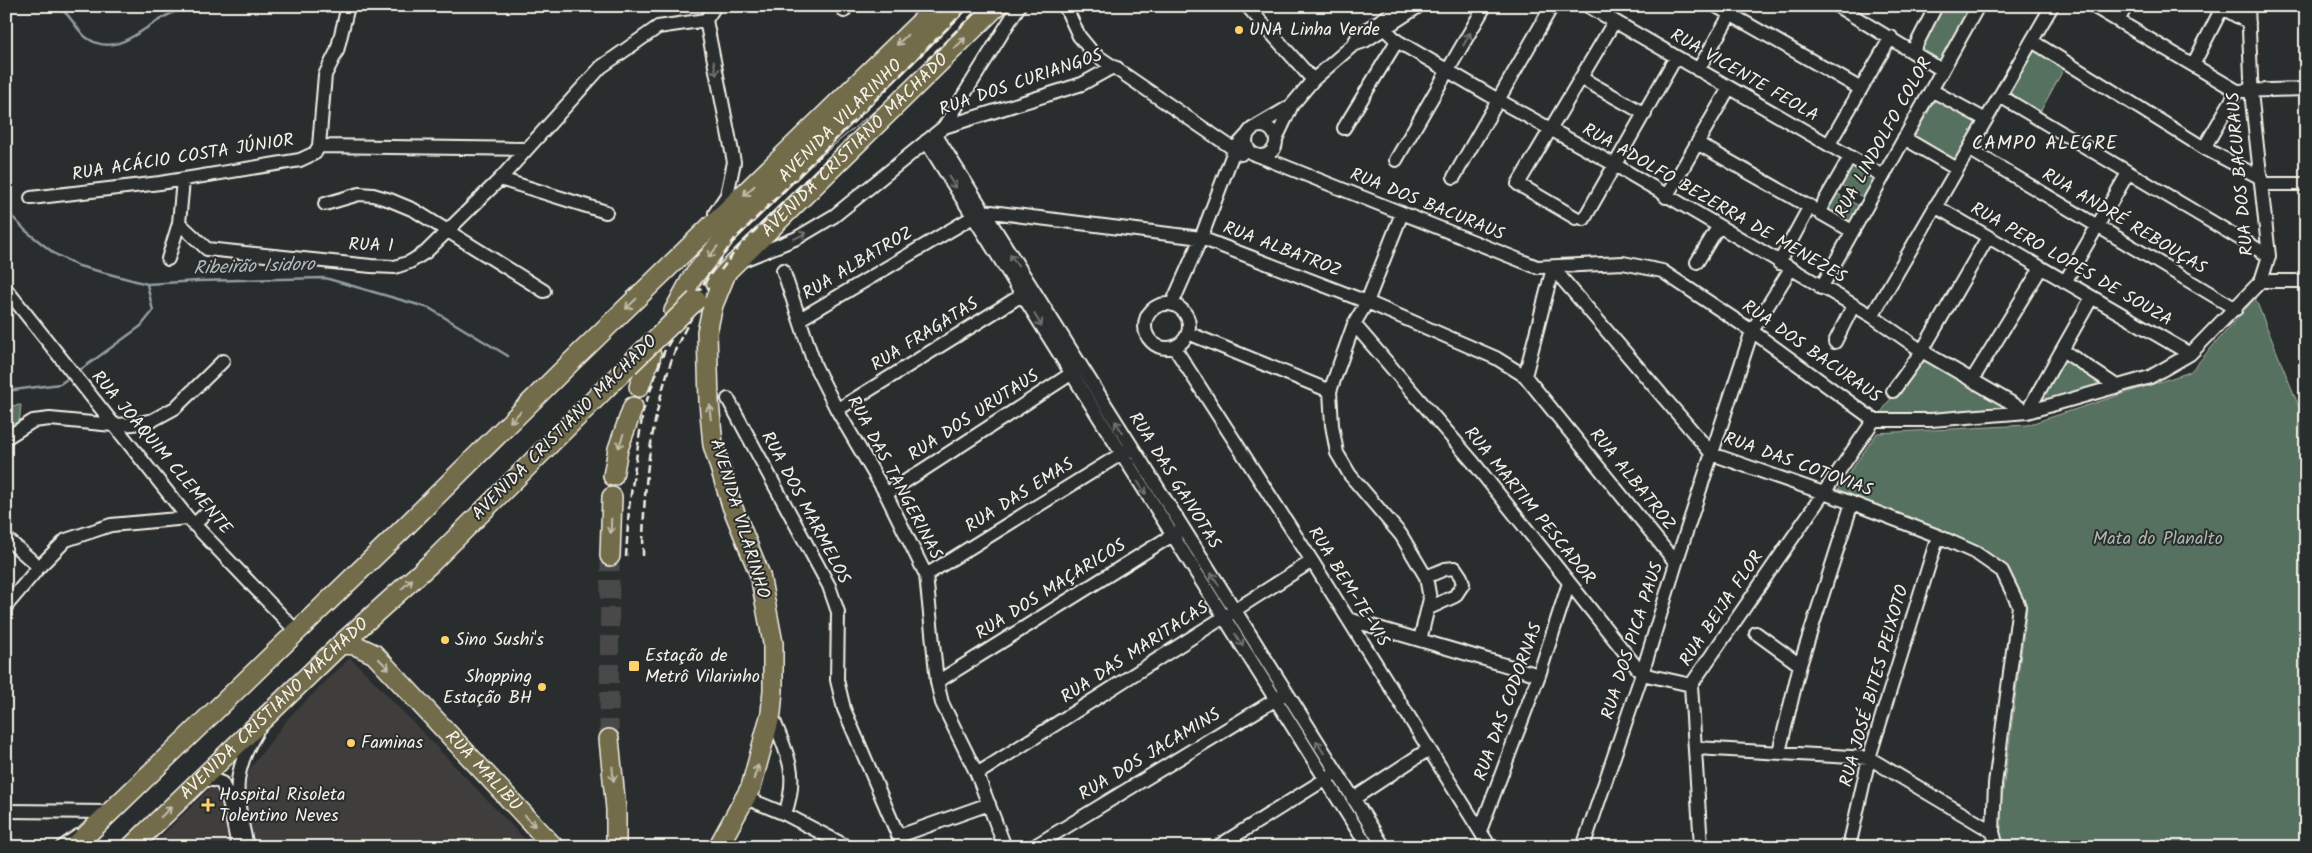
<svg xmlns="http://www.w3.org/2000/svg" width="2312" height="853" font-family="Kalam,sans-serif">
	<rect width="100%" height="100%" fill="#2a2d2e"/>
	<filter id="ink" filterUnits="userSpaceOnUse"><feTurbulence type="fractalNoise" baseFrequency=".02" numOctaves="2"/><feDisplacementMap in="SourceGraphic" scale="10" xChannelSelector="R" yChannelSelector="G"/><feConvolveMatrix kernelMatrix="1 2 1 2 8 2 1 2 1" color-interpolation-filters="sRGB"/></filter>
	<g filter="url(#ink)">
		<path fill="#3f3c3c" d="M350,658l16,15 166,174h-282l-6,-55 5,-22 41,-54z
			M212,786l10,5 10,56h-81z"/>
		<path fill="#56715f" stroke="#a5b1a4" d="M1940,6h17l13,7 -29,52 -25,-14z
			M2033,44l34,19 -28,51 -34,-19z
			M1937,97l42,25 -23,39 -42,-25z
			M1854,163l26,14 -14,22 -25,-14z
			M1834,192l29,16 -12,19 -27,-17z
			M2255,298l51,126v423h-303l-5,-18 29,-221 -21,-43 -26,-17 -142,-59 39,-56 150,-8 163,-53z
			M1923,351l93,57 -85,9h-53z
			M2063,355l44,31 -70,16z
			M21,405l-2,20 -13,9v-28z"/>
		<g fill="none" stroke-linecap="round" stroke-linejoin="round">
			<path stroke="#919da2" stroke-width="2.5" d="M54,6c16,5 20,22 33,32 30,21 56,-12 83,-24 7,-4 15,-5 22,-8
				M6,210l20,21 29,23 24,12 68,18 51,-3 127,-3 104,30 79,48
				M76,373l65,-47 12,-15 -6,-27
				M6,391l54,-7 10,-7"/>
			<path stroke="#484a4a" stroke-width="19" stroke-dasharray="19 9" stroke-linecap="butt" d="M609,739l1,-183"/>
			<g stroke="#f4f1e8" stroke-width="16">
				<path id="minor" d="M841,6l3,5
					M1065,6l14,30 14,17 148,101
					M1247,6l66,74
					M1588,6l295,170
					M1716,6l145,83
					M1837,6l105,64
					M2093,6l144,85 69,-2
					M2219,6l30,17
					M706,20l28,142 -7,33 -12,18
					M706,20l9,-14
					M2118,21l8,-15
					M1384,28l13,13 101,59 117,65 257,151 50,35 105,61 65,-115
					M2032,41l172,107 57,30
					M1353,45l12,-4 54,-35
					M1913,51l23,-45
					M2193,65l29,-57
					M1698,70l32,-55
					M1581,78l64,36
					M1931,90l55,30
					M2000,96l269,160
					M1246 141a15 15 0 1 1 30 0a15 15 0 1 1-30 0Z
					M1257,126l34,-20 22,-26 40,-35 6,-11 44,-28
					M944,127l75,-121
					M1344,128l53,-87
					M935,134l449,713
					M1904,138l53,31
					M1276,139l15,-32
					M926,141l442,706
					M1697,143l155,88
					M1829,144l62,-107
					M319,146l6,-71 12,-24 11,-45
					M2204,148l33,-57
					M1969,149l267,160
					M1259,156l278,111 86,-4 39,8 90,60 122,89h57l96,-8 123,-35 40,-23 71,-73 8,-25 -17,-155 -4,-95
					M1396,160l89,-154
					M1454,177l98,-171
					M500,179l106,33
					M2262,184h44
					M1666,197l63,-109
					M31,198l129,-15 140,-23 15,-7 4,-7 208,3
					M325,204l34,-10 14,1 17,5 24,10 130,81
					M1935,206l255,148
					M1819,211l31,-54
					M1402,213l-35,89 -13,22 -24,67 2,34 5,28 13,22 51,60 25,42 4,22 -10,41
					M1576,218l-58,-34 96,-162
					M1584,219l92,-162
					M179,223l28,26 164,17 24,1 15,-5 16,-10 74,-73 101,-112 57,-40 48,-7
					M168,259l11,-36 4,-43
					M743,260l54,-22 37,-22 110,-89 138,-43 29,-16h6
					M1697,262l21,-35
					M1779,263l31,-57
					M1553,268l159,186 140,49 86,33 38,17 26,18 17,35 -24,178 -2,48 4,15
					M783,270l32,96 22,44 49,84 40,81 11,107 5,21 35,71 28,73
					M2261,281h45
					M2065,282l63,-109
					M1821,288l157,-282
					M6,289l182,229 109,114
					M1145 326a22 22 0 1 1 44 0a22 22 0 1 1-44 0Z
					M1172,304l29,-66 34,-90 12,-13
					M1872,316l180,-310
					M800,319l183,-108 218,27 166,64 129,56 29,18 151,187
					M1354,324l119,138 169,212 49,11
					M1188,333l142,58
					M1835,342l18,-36
					M1174,347l138,214 178,286
					M2062,350l56,37
					M1525,376l28,-108
					M1972,380l69,-112
					M1893,391l29,-40 66,-114
					M728,399l101,187 9,26 -1,68 7,29 59,138
					M837,410l193,-120
					M6,438l27,-17 17,-2 63,6 21,-1 19,-4 22,-12 48,-47
					M886,494l191,-124
					M194,525l9,-9
					M6,538l33,29
					M926,575l200,-124
					M1426,577l19,-8 10,-1 6,9 2,7 -8,12 -26,12
					M6,606l33,-39 27,-27 45,-15 77,-7
					M1348,619l191,56
					M1756,633l44,32
					M937,682l242,-151
					M771,713c15,40 29,58 14,101
					M1696,748l173,10 124,74
					M1779,752l21,-87 52,-162
					M977,774l335,-213
					M199,780h15l8,3 6,13 10,51
					M746,798l39,16 63,33
					M1353,799l76,-50
					M6,811l102,1
					M1480,831l59,-156 30,-92
					M899,836l90,-32
					M62,847l16,-11
					M247,847c-10,-49 -18,-69 9,-114
					M1033,847l250,-152
					M1217,847l115,-72
					M1583,847l59,-173 34,-111 76,-232 38,-61
					M1701,847l-10,-162 183,-265
					M1849,847l20,-89 69,-222"/>
			</g>
			<g stroke="#f4f1e8" stroke-width="22">
				<g id="highway">
					<path id="s1" d="M716,282l281,-276"/>
					<path id="s2" d="M674,311l18,-33 37,-46 227,-226"/>
					<path d="M639,387l12,-32"/>
					<path d="M613,476l5,-27 15,-42"/>
					<path d="M610,556l2,-59"/>
					<path id="s3" d="M341,644l14,1 19,9 180,193"/>
					<path d="M609,739l7,70v38"/>
					<path d="M74,847l329,-318 169,-168 365,-355"/>
					<path id="s4" d="M131,847l210,-203 90,-81 198,-198"/>
					<path d="M718,847l33,-60 20,-74 2,-23v-47l-13,-68 -28,-69 -19,-61 -4,-43 -2,-70 6,-27 13,-32"/>
				</g>
			</g>
			<use href="#minor" stroke="#2a2d2e" stroke-width="12"/>
			<use href="#highway" stroke="#736c4b" stroke-width="19"/>
			<path stroke="#f4f1e8" stroke-width="1" d="M814,162l65,-55"/>
			<path stroke="#f4f1e8" stroke-width="2.5" stroke-dasharray="8 4" stroke-linecap="butt" d="M926,61l55,-55
				M721,270l19,-25 82,-80
				M643,556c0,-69 7,-135 30,-200 6,-17 16,-33 24,-49
				M626,557l3,-49 14,-97 21,-59 30,-54 40,-58 236,-234"/>
			<g stroke="#f4f1e8" stroke-width="22" stroke-linecap="butt">
				<path id="highway-bridge" d="M629,365l67,-65"/>
			</g>
			<use href="#highway-bridge" stroke="#736c4b" stroke-width="19"/>
		</g>
		<defs><path id="oneway-shaft" d="M-6 0H5M1.5-3L5.5 0L1.5 3" fill="none" stroke-width="1.6" stroke-linecap="round" stroke-linejoin="round" transform="scale(1.25)"/></defs>
		<g stroke="#71726f">
			<use href="#oneway-shaft" transform="translate(1467 39) rotate(-61)"/>
			<use href="#oneway-shaft" transform="translate(715 68) rotate(79)"/>
			<use href="#oneway-shaft" transform="translate(952 182) rotate(58)"/>
			<use href="#oneway-shaft" transform="translate(800 236) rotate(-26)"/>
			<use href="#oneway-shaft" transform="translate(1014 260) rotate(-122)"/>
			<use href="#oneway-shaft" transform="translate(1038 320) rotate(58)"/>
			<use href="#oneway-shaft" transform="translate(1119 427) rotate(-122)"/>
			<use href="#oneway-shaft" transform="translate(1142 488) rotate(57)"/>
			<use href="#oneway-shaft" transform="translate(1215 579) rotate(-122)"/>
			<use href="#oneway-shaft" transform="translate(1239 640) rotate(58)"/>
			<use href="#oneway-shaft" transform="translate(1320 747) rotate(-122)"/>
		</g>
		<g stroke="#c0bca9">
			<use href="#oneway-shaft" transform="translate(902 40) rotate(136)"/>
			<use href="#oneway-shaft" transform="translate(960 43) rotate(-44)"/>
			<use href="#oneway-shaft" transform="translate(749 191) rotate(136)"/>
			<use href="#oneway-shaft" transform="translate(713 252) rotate(129)"/>
			<use href="#oneway-shaft" transform="translate(631 304) rotate(136)"/>
			<use href="#oneway-shaft" transform="translate(710 412) rotate(-96)"/>
			<use href="#oneway-shaft" transform="translate(515 417) rotate(135)"/>
			<use href="#oneway-shaft" transform="translate(621 441) rotate(109)"/>
			<use href="#oneway-shaft" transform="translate(611 526) rotate(92)"/>
			<use href="#oneway-shaft" transform="translate(407 584) rotate(-42)"/>
			<use href="#oneway-shaft" transform="translate(384 664) rotate(45)"/>
			<use href="#oneway-shaft" transform="translate(756 772) rotate(-72)"/>
			<use href="#oneway-shaft" transform="translate(613 774) rotate(85)"/>
			<use href="#oneway-shaft" transform="translate(166 812) rotate(-44)"/>
			<use href="#oneway-shaft" transform="translate(530 821) rotate(47)"/>
		</g>
	</g>
	<g fill="#ffd166" stroke="#2a2d2e" stroke-width="2">
		<circle cx="1239" cy="30" r="5"/>
		<circle cx="445" cy="640" r="5"/>
		<rect x="628" y="660" width="12" height="12" rx="2.5"/>
		<circle cx="542" cy="687" r="5"/>
		<circle cx="351" cy="743" r="5"/>
		<path d="M205.5 797.5h5v5h5v5h-5v5h-5v-5h-5v-5h5z"/>
	</g>
	<g text-anchor="middle" dominant-baseline="central" stroke-width="4" stroke-linejoin="round" paint-order="stroke">
		<g font-size="18" fill="#f4f1e8" stroke="#2a2d2e" text-anchor="start">
			<text x="1249" y="30">UNA Linha Verde</text>
			<text x="455" y="640">Sino Sushi's</text>
			<text x="645" y="656">Estação de<tspan x="645" dy="21">Metrô Vilarinho</tspan></text>
			<text x="532" y="677" text-anchor="end">Shopping<tspan x="532" dy="21">Estação BH</tspan></text>
			<text x="361" y="743">Faminas</text>
			<text x="219" y="795">Hospital Risoleta<tspan x="219" dy="21">Tolentino Neves</tspan></text>
		</g>
		<g font-size="18" fill="#f4f1e8" stroke="#2a2d2e">
			<text transform="translate(1744 76) rotate(30)">RUA VICENTE FEOLA</text>
			<text transform="translate(1021 83) rotate(-19)">RUA DOS CURIANGOS</text>
			<text stroke="none"><textPath href="#s2" startOffset="254">AVENIDA VILARINHO</textPath></text>
			<text transform="translate(1884 138) rotate(-61)">RUA LINDOLFO COLOR</text>
			<text stroke="none"><textPath href="#s1" startOffset="195">AVENIDA CRISTIANO MACHADO</textPath></text>
			<text transform="translate(183 158) rotate(-9)">RUA ACÁCIO COSTA JÚNIOR</text>
			<text transform="translate(2241 174) rotate(-95)">RUA DOS BACURAUS</text>
			<text transform="translate(1714 204) rotate(30)">RUA ADOLFO BEZERRA DE MENEZES</text>
			<text transform="translate(1427 205) rotate(22)">RUA DOS BACURAUS</text>
			<text transform="translate(2124 222) rotate(31)">RUA ANDRÉ REBOUÇAS</text>
			<text transform="translate(371 246) rotate(2)">RUA 1</text>
			<text transform="translate(1282 250) rotate(21)">RUA ALBATROZ</text>
			<text transform="translate(858 264) rotate(-31)">RUA ALBATROZ</text>
			<text transform="translate(2071 265) rotate(30)">RUA PERO LOPES DE SOUZA</text>
			<text transform="translate(925 335) rotate(-32)">RUA FRAGATAS</text>
			<text transform="translate(1811 352) rotate(35)">RUA DOS BACURAUS</text>
			<text transform="translate(974 416) rotate(-33)">RUA DOS URUTAUS</text>
			<text transform="translate(565 428) rotate(-45)">AVENIDA CRISTIANO MACHADO</text>
			<text transform="translate(161 453) rotate(50)">RUA JOAQUIM CLEMENTE</text>
			<text transform="translate(1798 465) rotate(20)">RUA DAS COTOVIAS</text>
			<text transform="translate(894 478) rotate(62)">RUA DAS TANGERINAS</text>
			<text transform="translate(1632 480) rotate(51)">RUA ALBATROZ</text>
			<text transform="translate(1174 481) rotate(58)">RUA DAS GAIVOTAS</text>
			<text transform="translate(1020 496) rotate(-32)">RUA DAS EMAS</text>
			<text transform="translate(1529 506) rotate(51)">RUA MARTIM PESCADOR</text>
			<text transform="translate(805 508) rotate(62)">RUA DOS MARMELOS</text>
			<text transform="translate(739 519) rotate(73)">AVENIDA VILARINHO</text>
			<text transform="translate(1348 587) rotate(58)">RUA BEM-TE-VIS</text>
			<text transform="translate(1051 590) rotate(-32)">RUA DOS MAÇARICOS</text>
			<text transform="translate(1722 609) rotate(-56)">RUA BEIJA FLOR</text>
			<text transform="translate(1633 641) rotate(-72)">RUA DOS PICA PAUS</text>
			<text transform="translate(1135 653) rotate(-33)">RUA DAS MARITACAS</text>
			<text transform="translate(1875 686) rotate(-74)">RUA JOSÉ BITES PEIXOTO</text>
			<text transform="translate(1509 702) rotate(-70)">RUA DAS CODORNAS</text>
			<text stroke="none"><textPath href="#s4" startOffset="199">AVENIDA CRISTIANO MACHADO</textPath></text>
			<text transform="translate(1150 755) rotate(-31)">RUA DOS JACAMINS</text>
			<text stroke="none"><textPath href="#s3" startOffset="195">RUA MALIBU</textPath></text>
		</g>
		<g font-size="18" fill="#adb7aa" stroke="#2a2d2e">
			<text x="2158" y="539">Mata do Planalto</text>
		</g>
		<g font-size="19" letter-spacing="1" fill="#f4f1e8" stroke="#2a2d2e">
			<text x="2045" y="144">CAMPO ALEGRE</text>
		</g>
		<g font-size="19" font-style="italic" fill="#b2b9b9" stroke="#2a2d2e">
			<text transform="translate(254 267) rotate(-2)">Ribeirão Isidoro</text>
		</g>
	</g>
	<rect width="2312" height="853" fill="none" stroke="#2a2d2e" stroke-width="25"/>
	<rect x="12" y="12" width="2287" height="828" fill="none" stroke="#f4f1e8" stroke-width="2" filter="url(#ink)"/>
</svg>
